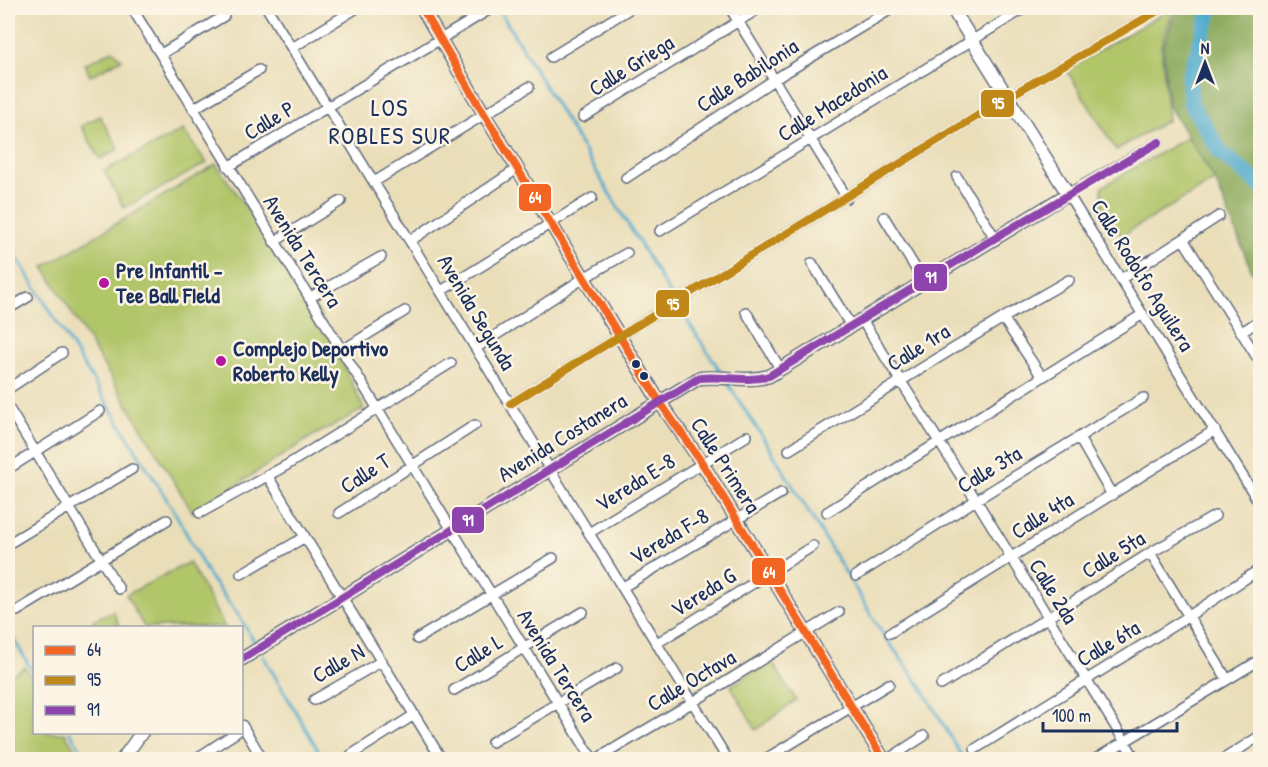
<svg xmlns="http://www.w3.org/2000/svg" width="1268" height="767" font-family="'Patrick Hand',sans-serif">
	<rect width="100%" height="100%" fill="#fcf5e5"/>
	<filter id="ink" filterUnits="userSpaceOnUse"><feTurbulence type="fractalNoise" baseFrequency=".0167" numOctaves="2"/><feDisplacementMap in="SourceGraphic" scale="12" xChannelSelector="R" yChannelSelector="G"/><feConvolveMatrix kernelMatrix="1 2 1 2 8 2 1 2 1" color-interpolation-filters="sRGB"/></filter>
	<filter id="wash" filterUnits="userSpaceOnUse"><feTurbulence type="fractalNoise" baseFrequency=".008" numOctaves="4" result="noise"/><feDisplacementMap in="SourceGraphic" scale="24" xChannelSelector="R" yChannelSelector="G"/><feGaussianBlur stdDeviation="1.35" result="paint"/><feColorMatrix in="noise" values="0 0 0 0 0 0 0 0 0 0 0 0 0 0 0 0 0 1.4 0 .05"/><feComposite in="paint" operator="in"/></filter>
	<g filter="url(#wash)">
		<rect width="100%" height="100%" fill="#eadeb9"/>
		<path fill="#b1c569" stroke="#667a64" stroke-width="1.5" d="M1173,8l-12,37 7,75 -52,30 -50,-81z
			M113,50l9,9 -32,17 -5,-12z
			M100,116l19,33 -19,10 -19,-33z
			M183,130l24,33 -83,45 -20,-37z
			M1189,136l26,44 -94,56 -19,-31v-18z
			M216,164l103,149 45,96 -53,28 -118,76 -149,-246z
			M189,562l36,65h-81l-18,-32z
			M113,611l7,16h-23l-4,-7z
			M771,660l25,40 -40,30 -25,-44z
			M25,667l9,16v49l31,1 16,26h-73v-82z"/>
		<path fill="#8caa5d" stroke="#546c5e" stroke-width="1.5" d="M1176,8h84v263l-8,1 -37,-92 -47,-75 -5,-59z"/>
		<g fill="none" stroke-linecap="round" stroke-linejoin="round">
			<path stroke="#4faacd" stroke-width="3" d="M498,8l172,286 52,80
				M8,243l169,273 32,60 30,40 16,27
				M727,382l42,65 114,187 39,54 42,72
				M8,629l26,45
				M263,656l61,104
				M70,732l17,28"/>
			<path stroke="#4faacd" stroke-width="16" d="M1211,8l-22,70 2,26 30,49 39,32"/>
		</g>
	</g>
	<g filter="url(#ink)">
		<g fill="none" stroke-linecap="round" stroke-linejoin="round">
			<g stroke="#636c7e" stroke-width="12">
				<path id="minor" d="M132,8l461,752
					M267,8l461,752
					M730,8l117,190
					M292,48l65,-40
					M161,54l63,-38
					M551,57l80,-49
					M193,109l66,-39
					M583,117l177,-109
					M1159,142l-91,52 192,310
					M228,167l264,-159
					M957,177l38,61
					M626,178l149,-99 118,-71
					M374,182l155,-95
					M884,217l40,65
					M660,231l365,-223
					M1183,239l77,123
					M410,241l107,-72
					M274,242l67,-41
					M812,263l39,63
					M1121,279l98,-63
					M441,291l151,-93
					M309,298l72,-41
					M8,309l20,-12
					M746,312l35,58
					M1003,318l39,59
					M862,320l114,180 160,260
					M1242,332l18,-12
					M476,348l108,-70 43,-25
					M341,351l64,-40
					M8,389l54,-36
					M510,404l498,-307 155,-89
					M8,407l111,182
					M1079,438l33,57
					M789,450l214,-132 66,-38
					M8,469l92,-58
					M267,475l175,285
					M827,512l316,-198
					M200,513l87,-48 164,-102
					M339,513l136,-88
					M589,533l158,-97
					M8,544l124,-75
					M1150,553l77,126
					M241,574l64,-37
					M856,576l120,-76 167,-102
					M623,587l158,-94
					M17,611l150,-91
					M890,633l325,-203
					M417,639l136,-81
					M657,643l156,-97
					M941,685l209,-132 65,-37
					M454,690l129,-78
					M314,700l68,-39
					M242,725l21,35
					M492,742l125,-74
					M975,749l214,-133 71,-47
					M351,755l63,-40
					M194,760l43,-28
					M595,760l98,-58 146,-90
					M764,760l125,-76
					M887,760l37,-24
					M1094,760l166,-100
					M1222,760l38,-24"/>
			</g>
			<g stroke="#636c7e" stroke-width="15">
				<path id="tertiary" d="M422,8l62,106 175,287 43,62 182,297
					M242,659l457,-281c24,-3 47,5 70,-2l299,-182 -116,-186
					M122,760l20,-28"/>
			</g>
			<use href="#minor" stroke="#fff" stroke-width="9"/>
			<use href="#tertiary" stroke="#fff" stroke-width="12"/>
			<g stroke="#fcf5e5" stroke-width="12">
				<path id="bus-1" d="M422,8l62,106 175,287 43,62 182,297"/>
			</g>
			<g stroke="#fcf5e5" stroke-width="12">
				<path id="bus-2" d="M510,404l498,-307 155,-89"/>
			</g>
			<g stroke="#fcf5e5" stroke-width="12">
				<path id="bus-3" d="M242,659l457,-281c24,-3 47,5 70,-2l226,-138 164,-96"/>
			</g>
			<use href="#bus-1" stroke="#f26522" stroke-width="8"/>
			<use href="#bus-2" stroke="#c08818" stroke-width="8"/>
			<use href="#bus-3" stroke="#8e44ad" stroke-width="8"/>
		</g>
	</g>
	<g fill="#b5179e" stroke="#fcf5e5" stroke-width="2">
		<circle cx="104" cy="283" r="6"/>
		<circle cx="221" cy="361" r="6"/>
	</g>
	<g fill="#1b2f5e" stroke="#fcf5e5" stroke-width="2">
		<circle cx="636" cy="364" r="5"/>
		<circle cx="644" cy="376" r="5"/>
	</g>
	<g text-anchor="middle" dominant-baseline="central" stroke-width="5" stroke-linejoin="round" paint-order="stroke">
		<g font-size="22" fill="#1b2f5e" stroke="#fcf5e5">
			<text transform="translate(631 65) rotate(-32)">Calle Griega</text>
			<text transform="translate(747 75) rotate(-33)">Calle Babilonia</text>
			<text transform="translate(832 103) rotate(-32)">Calle Macedonia</text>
			<text transform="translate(269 120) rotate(-31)">Calle P</text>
			<text transform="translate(303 251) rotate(58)">Avenida Tercera</text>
			<text transform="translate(1143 275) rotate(58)">Calle Rodolfo Aguilera</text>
			<text transform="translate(477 312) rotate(59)">Avenida Segunda</text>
			<text transform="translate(918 347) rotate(-32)">Calle 1ra</text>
			<text transform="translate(562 437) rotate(-32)">Avenida Costanera</text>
			<text transform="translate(726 465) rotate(57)">Calle Primera</text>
			<text transform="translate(989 469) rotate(-31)">Calle 3ta</text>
			<text transform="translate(365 473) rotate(-33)">Calle T</text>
			<text transform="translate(635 482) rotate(-32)">Vereda E-8</text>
			<text transform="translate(1042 515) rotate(-32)">Calle 4ta</text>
			<text transform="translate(669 536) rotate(-31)">Vereda F-8</text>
			<text transform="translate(1113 554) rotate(-32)">Calle 5ta</text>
			<text transform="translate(1054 591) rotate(58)">Calle 2da</text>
			<text transform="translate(703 592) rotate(-32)">Vereda G</text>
			<text transform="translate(1108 643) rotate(-31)">Calle 6ta</text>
			<text transform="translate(478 653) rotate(-32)">Calle L</text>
			<text transform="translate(338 663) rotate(-30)">Calle N</text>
			<text transform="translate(557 665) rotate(58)">Avenida Tercera</text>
			<text transform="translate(691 680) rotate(-31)">Calle Octava</text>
		</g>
		<g font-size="22" font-weight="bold" fill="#1b2f5e" stroke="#fcf5e5" text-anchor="start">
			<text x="116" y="270">Pre Infantil -<tspan x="116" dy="25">Tee Ball FIeld</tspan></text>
			<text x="233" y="348">Complejo Deportivo<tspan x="233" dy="25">Roberto Kelly</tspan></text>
		</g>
		<g font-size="24" letter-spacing="1.5" fill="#1b2f5e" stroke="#fcf5e5">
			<text x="390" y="107">LOS<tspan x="390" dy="28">ROBLES SUR</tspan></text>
		</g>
	</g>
	<g stroke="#fcf5e5" stroke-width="2">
		<rect x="980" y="89" width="35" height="29" rx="6" fill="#c08818"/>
		<rect x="518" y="183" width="34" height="29" rx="6" fill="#f26522"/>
		<rect x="913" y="263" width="35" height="29" rx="6" fill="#8e44ad"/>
		<rect x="655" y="289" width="35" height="29" rx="6" fill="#c08818"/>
		<rect x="451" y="506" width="34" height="28" rx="6" fill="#8e44ad"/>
		<rect x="751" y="557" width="35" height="29" rx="6" fill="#f26522"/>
	</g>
	<g font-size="16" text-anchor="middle" font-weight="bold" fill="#fff">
		<text x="998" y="109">95</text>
		<text x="535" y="203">64</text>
		<text x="931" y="283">91</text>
		<text x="673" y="310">95</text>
		<text x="468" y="526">91</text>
		<text x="769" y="578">64</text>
	</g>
	<rect width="1268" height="767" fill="none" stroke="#fcf5e5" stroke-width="30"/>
	<rect x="33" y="626" width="210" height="108" fill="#fcf5e5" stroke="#a2a6af" stroke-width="1.5"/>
	<rect x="45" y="646" width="30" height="9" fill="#f26522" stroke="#a2a6af" stroke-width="1.5"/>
	<text x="87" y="656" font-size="18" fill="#1b2f5e">64</text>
	<rect x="45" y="676" width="30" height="9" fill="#c08818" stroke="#a2a6af" stroke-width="1.5"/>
	<text x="87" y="686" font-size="18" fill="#1b2f5e">95</text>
	<rect x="45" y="706" width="30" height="9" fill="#8e44ad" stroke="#a2a6af" stroke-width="1.5"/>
	<text x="87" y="716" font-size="18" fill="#1b2f5e">91</text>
	<g transform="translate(1205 63)" stroke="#fcf5e5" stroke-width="4.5" paint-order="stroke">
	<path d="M0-4.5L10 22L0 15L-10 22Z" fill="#1b2f5e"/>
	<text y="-9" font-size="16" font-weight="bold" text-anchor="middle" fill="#1b2f5e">N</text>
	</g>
	<path d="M1043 722v9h134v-9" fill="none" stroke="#1b2f5e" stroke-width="3"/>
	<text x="1052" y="722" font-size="18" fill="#1b2f5e" stroke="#fcf5e5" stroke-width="4.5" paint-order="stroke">100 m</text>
</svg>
